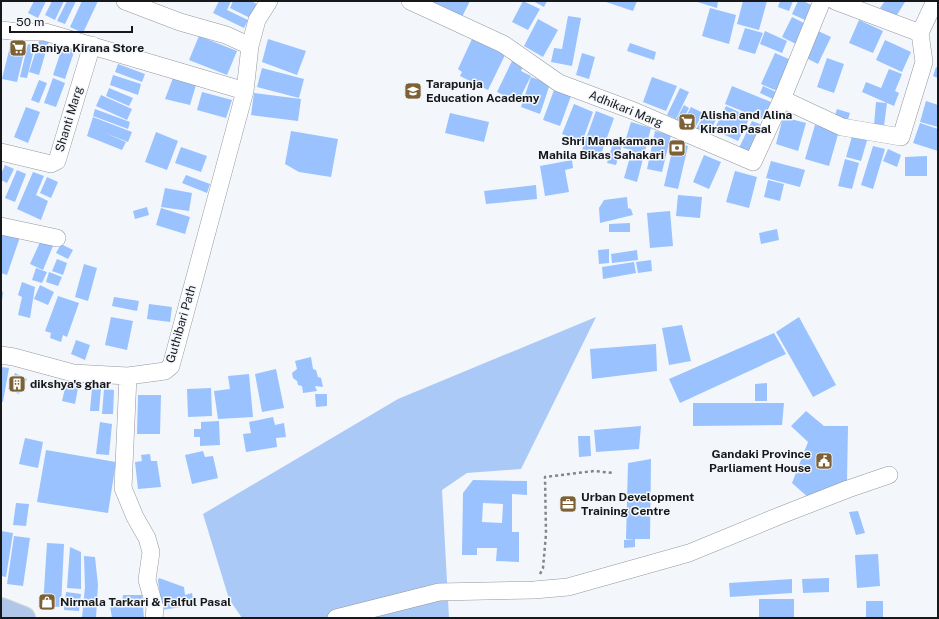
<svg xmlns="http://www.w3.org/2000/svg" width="939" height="619" font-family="'Public Sans',sans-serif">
	<rect width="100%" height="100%" fill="#f3f7fc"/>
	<path fill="#aac9f6" d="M596,317l-75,152 -54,4 -25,17 7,128h-207l-13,-19 -26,-85 195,-115z"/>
	<path fill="#99c2fe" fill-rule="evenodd" d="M34,1h12l-8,17 -10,-5z
		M52,1h12l-9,19 -10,-5z
		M67,1h9l-11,23 -8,-3z
		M82,1h16l-15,32 -13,-6z
		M219,1h12l-4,9 21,10 -4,8 -31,-15z
		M233,1h18l8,4 -7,14 -22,-11z
		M422,1h48l-9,18z
		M523,1l17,8 -12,21 -16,-8z
		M533,1h14l-3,6z
		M603,1h34l-4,10z
		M694,1h24l-1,7z
		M743,1h24l-8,29 -22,-6z
		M780,1h13l-4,10 -11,-4z
		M798,1h5l11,5 -7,15 -15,-7z
		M885,1h18l2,1 -10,16 -15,-10z
		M710,8l26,7 -7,29 -27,-8z
		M568,16l13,2 -9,48 -21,-4 3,-14 8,1z
		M792,17l16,8 -10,20 -16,-8z
		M538,19l20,11 -15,27 -19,-11z
		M859,20l24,11 -10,22 -24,-10z
		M745,28l18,5 -8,21 -17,-5z
		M816,30l15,7 -13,27 -14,-7z
		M765,31l22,10 -5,12 -22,-9z
		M199,36l38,15 -10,24 -38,-15z
		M40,38l9,3 -10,34 -10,-3z
		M268,39l38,12 -9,24 -35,-13z
		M472,39l33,16 -17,35 -28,-14 2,-4 -4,-3z
		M885,40l26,12 -9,20 -26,-12z
		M11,42l15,3 -9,37 -15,-3z
		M64,42l12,4 -11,33 -12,-4z
		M630,43l26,9 -2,8 -27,-9z
		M28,44l7,2 -8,32 -7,-1z
		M582,53l13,4 -6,22 -13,-4z
		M775,53l16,7 -14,31 -16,-7z
		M827,58l17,6 -10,29 -17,-6z
		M512,61l11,5 -2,5 10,5 -13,26 -21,-10z
		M118,64l27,10 -3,8 -27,-10z
		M936,67l2,1v10l-5,-2z
		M262,68l42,11 -5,19 -42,-11z
		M889,69l13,5 -7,17 4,2 -5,13 -32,-14 4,-10 15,6z
		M113,75l28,9 -3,11 -28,-10z
		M531,77l19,7 -10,30 -19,-7z
		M652,77l25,9 -11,25 -23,-9z
		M53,78l12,5 -9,24 -12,-4z
		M173,78l23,7 -6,20 -25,-6z
		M39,80l8,3 -8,20 -8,-3z
		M732,86l39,16 -7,18 -39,-16z
		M763,86l13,6 -3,7 -13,-6z
		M109,88l24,10 -4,8 -23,-10z
		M680,88l9,4 -13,27 -9,-4z
		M554,90l17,6 -11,30 -17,-6z
		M202,92l30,8 -6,18 -29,-8z
		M254,93l47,6 -3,22 -47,-6z
		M101,95l31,14 -5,11 -31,-14z
		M926,101l12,4v22l-18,-5z
		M876,102l11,1 -3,23 -10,-1z
		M574,104l19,8 -11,30 -20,-8z
		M684,105l5,3 -7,14 -6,-2z
		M726,106l24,11 -12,24 -24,-11z
		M26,107l14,5 -12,31 -14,-6z
		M691,107l12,6 -8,15 -12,-6z
		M95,109l35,13 -2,7 -35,-13z
		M837,109l13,4 -3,10 -13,-5z
		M596,111l18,7 -14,39 -18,-7z
		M706,112l11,6 -9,17 -12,-6z
		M450,113l39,9 -5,20 -39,-9z
		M93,117l39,15 -4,10 -23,-9 21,9 -4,8 -35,-14z
		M783,117l23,6 -8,28 -22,-7z
		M752,121l8,3 -12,30 -10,-4z
		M631,122l20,6 -14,54 -13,-4 8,-28 -9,-2z
		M920,123l18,6v22l-25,-8z
		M815,125l24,6 -10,35 -24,-7z
		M291,131l47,8 -7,38 -32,-5 -14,-8z
		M655,131l16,4 -9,37 -15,-3z
		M156,132l22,9 -11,29 -22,-8z
		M853,133l15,4 -7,24 -15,-4z
		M613,143l9,2 -6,20 -9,-2z
		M674,143l14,3 -10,43 -14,-3z
		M873,146l12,3 -12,40 -12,-4z
		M181,147l26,9 -6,16 -26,-9z
		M888,149l13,6 -4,12 -14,-6z
		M704,155l17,7 -12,27 -16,-7z
		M927,156v20h-22v-19z
		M845,159l14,4 -7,26 -14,-3z
		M572,160l1,8 -8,2 4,22 -24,4 -5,-30z
		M771,161l34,9 -5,17 -34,-9z
		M5,165l9,4 -7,14 -6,-3v-6z
		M17,170l9,4 -11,28 -10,-4z
		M735,171l22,6 -8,31 -23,-6z
		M33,172l11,4 -8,19 12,6 -7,19 -24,-11z
		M186,175l24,9 -3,9 -25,-10z
		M47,177l11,5 -7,16 -11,-5z
		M768,180l16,4 -4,17 -16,-4z
		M536,185l1,14 -51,5 -2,-13z
		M165,188l27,5 -3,18 -28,-4z
		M678,195l24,2 -2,21 -24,-2z
		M627,197l1,11 3,1 2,6 -33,8 -1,-15 5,-8z
		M147,207l2,8 -14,4 -2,-8z
		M161,208l29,9 -5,17 -29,-9z
		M670,211l3,35 -23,2 -3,-35z
		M630,223v9h-21v-8z
		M777,229l2,11 -18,4 -2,-11z
		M1,231l19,6 -13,38 -6,-2z
		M41,240l12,6 -10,24 -13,-6z
		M61,244l12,6 -5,9 -12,-6z
		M609,249v14l-10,1 -1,-14z
		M637,250l1,10 -26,3 -1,-9z
		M57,259l10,4 -4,12 -11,-4z
		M651,260l1,11 -14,2 -2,-11z
		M634,262l2,11 -33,6 -1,-12z
		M84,264l13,4 -9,33 -13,-4z
		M36,268l11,4 -5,11 -10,-3z
		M49,272l13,5 -4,9 -12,-4z
		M22,282l13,5 -5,31 -12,-3 4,-18 -4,-2z
		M40,285l14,7 -6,13 -14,-6z
		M1,291l2,1 -1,9h-1z
		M58,296l21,7 -12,34 -4,-2 -2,7 -11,-4 1,-5 -6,-2z
		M114,297l25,4 -2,10 -25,-5z
		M149,304l23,3 -2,15 -23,-3z
		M111,317l22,4 -6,29 -22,-5z
		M799,317l37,68 -23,12 -37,-65z
		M682,325l9,36 -22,4 -7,-37z
		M774,333l12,21 -106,49 -11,-24z
		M76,340l14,5 -5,15 -14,-6z
		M656,344l1,27 -65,8 -2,-30z
		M311,357l2,12 3,1 2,7 3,1 2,9 -8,-1 2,5 -14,2 -1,-7 -4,-1 -1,-4 -4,-3 -1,-5 5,-4 -2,-8z
		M1,367l8,1 -6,34 -2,-1z
		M276,369l8,39 -22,4 -7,-38z
		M15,373l12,6 -8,15 -11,-5z
		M249,374l4,43 -35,2 -4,-28 16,-2 -2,-13z
		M67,380l12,3 -4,21 -13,-3z
		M767,383v18h-12v-17z
		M92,388l9,1 -2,22h-9z
		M211,388l1,28 -24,1 -1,-28z
		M104,389l10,1 -1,24h-11z
		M315,394h12v12l-11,1z
		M138,395h23l-1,39h-23z
		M693,403h91l-2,22 -89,1z
		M806,411l18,15h24l-1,55 -37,18 -18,-16 16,-41 -17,-16z
		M273,417l2,8 9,-2 2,14 -10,1 1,9 -31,5 -3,-18 8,-1 -2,-11z
		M219,421l1,24 -20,1v-9h-6v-8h7v-7z
		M100,422l12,2 -3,31 -13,-1z
		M641,426l-2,23 -43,3 -2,-22z
		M578,436h12l1,20 -12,1z
		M25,438l18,4 -5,26 -19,-4z
		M46,450l70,12 -8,51 -71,-11z
		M203,451l2,6 8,-1 5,22 -26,6 -7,-29z
		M150,454l1,7h6l4,26 -23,2 -3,-27 7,-1 -1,-6z
		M651,459l-1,80h-24l2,-76z
		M473,480l54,1v14l-15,-1v38h7v30l-23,-1 1,-13h-20v7h-15l1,-62zM483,503l20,1 -1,19 -20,-1z
		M16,503l13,1 -3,22 -13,-1z
		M858,511l7,22 -9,2 -7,-23z
		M1,531l12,2 -7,44 -5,-1z
		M14,536l16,2 -7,48 -16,-2z
		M635,539v8l-11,1v-8z
		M47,543l17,1 -3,63 -18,-1z
		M70,547l11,5v37l-14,-1z
		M878,554l2,32 -23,2 -2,-33z
		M84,556l11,1 3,28 -2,33h-14l3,-31z
		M159,578l25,9 1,8 7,-2 2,12 -32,5 -4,-30z
		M829,578v14l-26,1 -1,-14z
		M792,579v14l-62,4 -1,-14z
		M66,592l15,2 -2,17 -15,-1z
		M123,595h19l2,23h-32l-2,-12 12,-4z
		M759,599h35v19h-35z
		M866,601h17v17h-17z"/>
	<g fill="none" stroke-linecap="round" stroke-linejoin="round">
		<g stroke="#94989d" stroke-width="18">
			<path id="minor" d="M125,1l55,21 46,13 24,11
				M410,1l93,43 56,39 75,28 119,51 29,-63 60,28 59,10 23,-75 -4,-29 -85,-32
				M1,30l18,2h26l200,59
				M920,33l15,-32
				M782,99l40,-98
				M1,152l50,12 6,-3 35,-116
				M1,226l56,12
				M1,355l13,2 59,16 55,3
				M154,618l1,-10 -8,-28 4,-28 -4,-14 -12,-21 -12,-29 5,-112 37,-5 6,-5 74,-275 5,-45 7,-26 12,-19
				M336,618l103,-26 95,-2 34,-3 121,-34 95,-39 64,-25 41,-14"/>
		</g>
		<g stroke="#d5d5d6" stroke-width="24">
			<path id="major" d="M1,609l23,9"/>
		</g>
		<path stroke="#838689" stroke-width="2.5" stroke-dasharray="3 3" stroke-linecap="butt" d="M540,574l3,-6 3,-34 -1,-57 49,-6 19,2"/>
		<use href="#minor" stroke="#fff" stroke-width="17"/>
		<use href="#major" stroke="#b0c7ea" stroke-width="22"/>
	</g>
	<defs>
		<g id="supermarket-square" transform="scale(0.9)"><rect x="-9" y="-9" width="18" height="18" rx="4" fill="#7d6134" stroke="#f3f7fc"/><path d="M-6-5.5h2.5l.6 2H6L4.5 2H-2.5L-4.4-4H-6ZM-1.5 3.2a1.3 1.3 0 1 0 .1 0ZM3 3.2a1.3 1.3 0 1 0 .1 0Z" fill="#fff"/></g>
		<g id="school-square" transform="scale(0.9)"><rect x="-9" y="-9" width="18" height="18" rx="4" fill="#7d6134" stroke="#f3f7fc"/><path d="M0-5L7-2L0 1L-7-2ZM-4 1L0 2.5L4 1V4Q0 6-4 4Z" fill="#fff"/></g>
		<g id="bank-square" transform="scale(0.9)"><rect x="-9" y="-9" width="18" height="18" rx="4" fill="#7d6134" stroke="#f3f7fc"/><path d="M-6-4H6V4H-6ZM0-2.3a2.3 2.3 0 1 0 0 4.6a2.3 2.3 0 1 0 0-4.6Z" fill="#fff"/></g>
		<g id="building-square" transform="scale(0.9)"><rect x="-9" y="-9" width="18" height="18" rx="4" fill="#7d6134" stroke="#f3f7fc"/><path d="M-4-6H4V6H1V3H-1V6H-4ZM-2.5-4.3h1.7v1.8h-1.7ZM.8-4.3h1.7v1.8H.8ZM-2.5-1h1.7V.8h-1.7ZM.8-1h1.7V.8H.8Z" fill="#fff"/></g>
		<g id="civic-square" transform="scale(0.9)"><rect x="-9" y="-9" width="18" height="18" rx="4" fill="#7d6134" stroke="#f3f7fc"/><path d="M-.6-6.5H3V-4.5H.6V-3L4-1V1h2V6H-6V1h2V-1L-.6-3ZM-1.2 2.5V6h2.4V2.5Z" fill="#fff"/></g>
		<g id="office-square" transform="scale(0.9)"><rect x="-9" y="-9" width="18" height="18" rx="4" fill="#7d6134" stroke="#f3f7fc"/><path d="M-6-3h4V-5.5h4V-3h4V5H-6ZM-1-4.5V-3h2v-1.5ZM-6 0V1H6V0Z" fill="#fff"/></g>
		<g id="shop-square" transform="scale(0.9)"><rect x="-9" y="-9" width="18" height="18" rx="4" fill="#7d6134" stroke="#f3f7fc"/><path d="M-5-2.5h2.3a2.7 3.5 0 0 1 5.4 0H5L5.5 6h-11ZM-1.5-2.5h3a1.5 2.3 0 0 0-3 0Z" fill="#fff"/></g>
	</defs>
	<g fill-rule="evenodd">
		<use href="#supermarket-square" x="18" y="48"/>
		<use href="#school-square" x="413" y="91"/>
		<use href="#supermarket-square" x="687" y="122"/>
		<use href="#bank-square" x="677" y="148"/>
		<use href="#building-square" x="17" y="384"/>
		<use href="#civic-square" x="824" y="461"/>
		<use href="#office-square" x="568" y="504"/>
		<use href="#shop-square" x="47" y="602"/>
	</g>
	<g text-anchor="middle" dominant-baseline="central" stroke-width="3" stroke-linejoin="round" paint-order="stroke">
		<g font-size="12" font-weight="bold" fill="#17181a" stroke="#f3f7fc" text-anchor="start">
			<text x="31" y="48">Baniya Kirana Store</text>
			<text x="426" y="84">Tarapunja<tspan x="426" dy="14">Education Academy</tspan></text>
			<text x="700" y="115">Alisha and Alina<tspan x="700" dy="14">Kirana Pasal</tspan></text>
			<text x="664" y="141" text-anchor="end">Shri Manakamana<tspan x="664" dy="14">Mahila Bikas Sahakari</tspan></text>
			<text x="30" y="384">dikshya's ghar</text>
			<text x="811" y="454" text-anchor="end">Gandaki Province<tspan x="811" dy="14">Parliament House</tspan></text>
			<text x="581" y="497">Urban Development<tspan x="581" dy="14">Training Centre</tspan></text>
			<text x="60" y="602">Nirmala Tarkari &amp; Falful Pasal</text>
		</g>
		<g font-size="12" fill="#17181a" stroke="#f3f7fc">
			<text transform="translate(626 109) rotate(22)">Adhikari Marg</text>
			<text transform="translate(69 119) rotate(-73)">Shanti Marg</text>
			<text transform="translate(181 324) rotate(-74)">Guthibari Path</text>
		</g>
	</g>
	<rect width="939" height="619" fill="none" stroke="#17181a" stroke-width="4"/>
	<path d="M10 26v6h122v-6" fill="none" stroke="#17181a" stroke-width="2"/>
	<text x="16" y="26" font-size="12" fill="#17181a" stroke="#f3f7fc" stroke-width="3" paint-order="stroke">50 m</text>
</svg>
